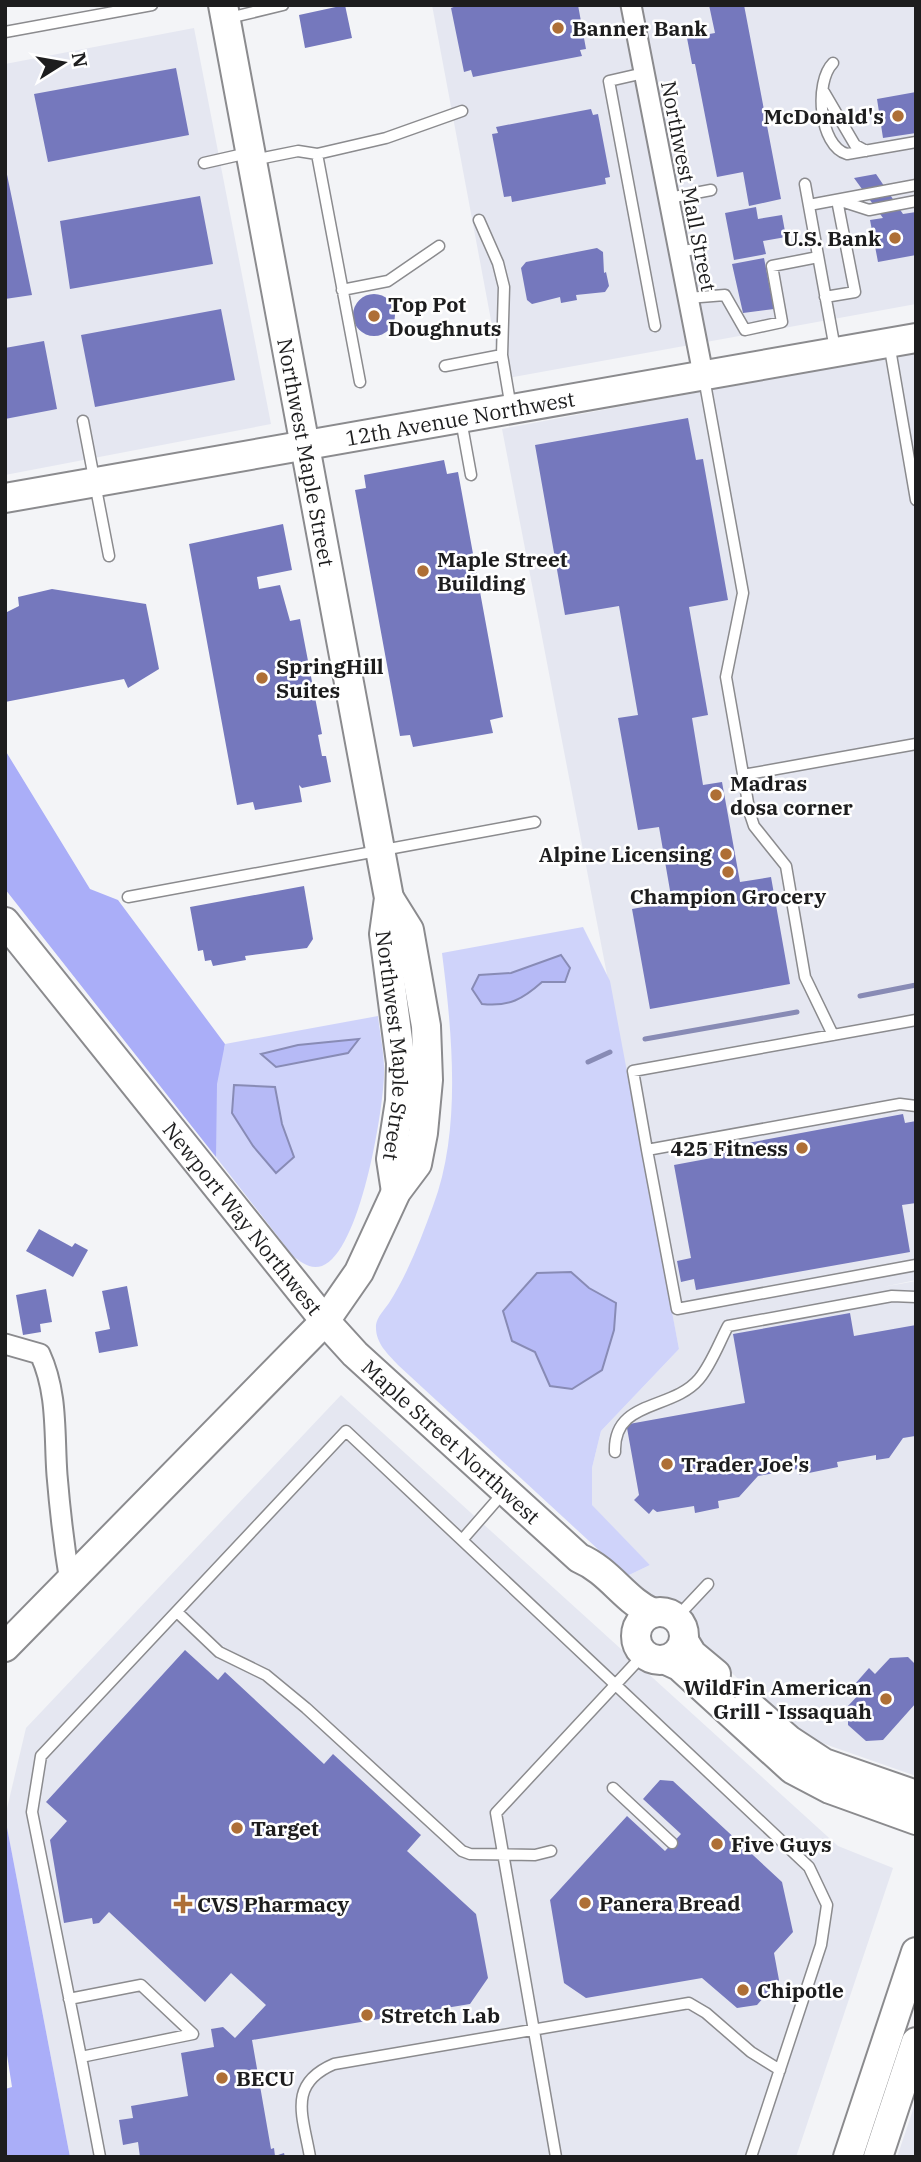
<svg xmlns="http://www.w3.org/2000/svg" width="921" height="2162" font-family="'IBM Plex Serif',serif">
	<rect width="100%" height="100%" fill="#f3f4f7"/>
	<path fill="#e5e7f1" d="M432,5h484v299l-414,75z
		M194,28l77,396 -266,51v-411z
		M916,351v929l-33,7 33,-6v495l-117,-41 -172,-159 23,-11 -58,-59v-38l9,-37 78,-82 -177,-920z
		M341,1395l497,451 55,22 -97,289h-726l-65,-340 21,-89z
		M916,2101v56h-19z"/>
	<path fill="#cfd3fa" d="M5,789l219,260 1,-5 153,-28c2,19 7,40 6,59 -1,38 -24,177 -62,191 -12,4 -21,-4 -29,-10l-77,-99v-26z
		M583,927l27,54 69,368 -78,82 -9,37v37l58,60 -23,11 -229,-211c-11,-12 -23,-22 -22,-40 1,-8 9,-16 13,-22 19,-30 32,-64 44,-97 29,-76 19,-174 9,-253z"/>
	<path fill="#aaaef8" d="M5,750l85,139 28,11 107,144 -8,40 -1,73 -211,-268z
		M5,1817l65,340h-65v-68l7,-2 -7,-45z"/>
	<path fill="#b6baf6" stroke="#888bb5" stroke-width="2" d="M561,955l9,13 -5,14h-23c-19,17 -33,25 -60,22l-10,-15 7,-14 32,-2z
		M359,1039l-11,14 -72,14 -15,-13 37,-9z
		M234,1085l41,2 7,37 12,33 -18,16 -23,-27 -21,-33z
		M571,1272l18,16 27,15 -2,27 -12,40 -30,19 -22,-3 -15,-34 -23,-11 -9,-30 34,-38z"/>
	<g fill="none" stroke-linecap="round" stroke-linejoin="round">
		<path stroke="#888bb5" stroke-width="5" d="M860,996l56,-11
			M645,1039l152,-27
			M588,1062l22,-10"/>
	</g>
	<path fill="#7578bd" d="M345,5l7,33 -47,10 -6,-33z
		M459,5h119l8,44 -6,1 2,6 -109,21 -2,-7 -7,2 -13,-64z
		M709,5h35l37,194 -32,7 -6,-34 -26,5 -22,-113h-3l-5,-26 28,-5z
		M176,68l13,67 -141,27 -14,-68z
		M916,92v41l-33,5 -6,-39z
		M591,109l2,6 5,-1 12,63 -5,1 1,6 -94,18 -1,-6 -7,1 -12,-63 6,-1 -2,-6z
		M5,165l27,130 -27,4z
		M876,174l27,40 13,-2v43l-38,7 -8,-42 13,-2 -29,-40z
		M200,196l13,68 -143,25 -10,-68z
		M756,207l2,12 24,-4 4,22 -23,4 3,13 -32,6 -9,-47z
		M597,248l6,4 1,21 2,-1 3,14 -4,6 -29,3 1,5 -16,3 -1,-6 -28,7 -5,-4 -6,-32 5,-6z
		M764,258l10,51 -31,4 -11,-49z
		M353 315a21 21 0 1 1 42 0a21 21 0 1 1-42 0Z
		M221,309l14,71 -140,27 -14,-72z
		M44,341l13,68 -52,10v-71z
		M688,418l8,42 7,-1 25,141 -39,7 19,108 -16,3 11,67 19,-3 18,100 31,-5 19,107 -140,25 -18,-100 40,-7 -13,-75 -21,3 -20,-112 20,-3 -19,-109 -54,9 -30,-170z
		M444,460l3,14 11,-2 45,245 -13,3 3,13 -80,14 -3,-12 -10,1 -45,-246 11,-2 -2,-13z
		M283,524l9,46 -35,7 2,12 21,-4 10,36 10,-2 22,115 -4,1 4,21h4l5,26 -29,6 -3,-3 3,17 -47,8 -2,-8 -16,3 -48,-261z
		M52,589l94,15 13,65 -31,19 -4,-9 -119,23v-89l14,-7 -1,-9z
		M304,886l9,53 -6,9 -62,8 1,4 -33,6 -2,-6 -6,1 -2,-11 -5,1 -8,-44z
		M903,1114l2,9 11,-2v82l-14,2 8,47 -214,38 -2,-11 -13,3 -4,-21 14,-3 -17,-93 43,-8 -2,-8z
		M39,1229l33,18 3,-4 13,7 -15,27 -47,-26z
		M127,1286l11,60 -39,7 -4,-21 15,-3 -8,-38z
		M46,1289l6,33 -12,2 1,8 -18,3 -7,-40z
		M850,1313l4,23 62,-11 -1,111 -12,2 -14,20 -13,2v-5l-39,7 1,5 -39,8 -1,-6 -40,7 -19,21 -21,4 1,7 -24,5 -1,-7 -37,6 -4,-3 -4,5 -15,-14 5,-5 -12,-67 2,-4 116,-21 -12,-69z
		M185,1650l33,30 7,-8 99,92 9,-10 88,81 -14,16 69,63 12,64 -18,26 -218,36 19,109 3,-1 1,8 9,-3 1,4h-145l-2,-15 -15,3 -4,-25 14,-2 -2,-12 57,-10 -7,-43 33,-6 -3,-18 12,-2 12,11 31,-33 -35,-32 -26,29 -96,-90 -10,11 -6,1 -1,-6 -28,5 -14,-83 17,-19 -21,-19z
		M908,1657l8,8v38l-33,37 -17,1 -18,-16v-19l14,-15 -7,-7 14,-16 6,6 15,-16z
		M660,1780l13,1 109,101 11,50 -19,21 5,27 -22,25 -20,3 -35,-30 -116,20 -22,-15 -14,-83 77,-84 38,35 16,-17 -38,-35z"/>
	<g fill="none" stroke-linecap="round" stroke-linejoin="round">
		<g stroke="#8b8b8e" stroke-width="13">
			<path id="lane" d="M229,18l54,-13
				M5,32l147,-27
				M833,63c-19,19 -14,83 14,91l69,-12
				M644,73l-35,8 46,245
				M824,92l31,53 11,6
				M317,154l43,228
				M253,160l45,-9 19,3 69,-16 76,-27
				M204,163l44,-10
				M805,184l30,165
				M669,198l42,-8
				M841,201l28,9 47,-9
				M809,205l107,-20
				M479,220l19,43 6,24 -2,68 9,53
				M679,252l21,-4
				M342,290l46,-9 51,-35
				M825,297l30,-5 -18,-92
				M688,298l37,-3 20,35 37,-8 -10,-56 46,-9
				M889,343l27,157
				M445,366l57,-11
				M704,378l39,215 -17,84 24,137 4,12 32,40 19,111 28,58
				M461,420l10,55
				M83,421l26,135
				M743,775l173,-31
				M128,897l407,-75
				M916,1020l-283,51 14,79 253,-46 16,2
				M647,1150l30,159 239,-44
				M615,1452c-2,-53 57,-41 84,-73 12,-14 20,-36 29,-53l164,-30 24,1
				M462,1540l41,-47
				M177,1612l42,40 47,23 40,33 156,143 8,3 65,1 16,-4
				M676,1618l32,-34
				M613,1788l59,55
				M69,1999l72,-14 52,49 -112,23 -49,-245 9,-56 305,-325 463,436 18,38 -6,40 -70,212
				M81,2057l19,100
				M310,2157c-7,-41 -23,-73 24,-93l355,-61 17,10 45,39 29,18
				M556,2157l-60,-344 148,-159"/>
		</g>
		<g stroke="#8b8b8e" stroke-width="23">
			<path id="street" d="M631,5l72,369
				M5,1344l35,10c18,39 14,80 17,121 3,36 7,71 13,107"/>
		</g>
		<g stroke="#8b8b8e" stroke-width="32">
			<g id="secondary">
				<path id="s1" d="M223,5l166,893 -5,36 17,129 -1,38 -9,58 5,33"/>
				<path id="s2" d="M5,498l911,-160"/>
				<path id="s3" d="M5,922l320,399 30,33 224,204c31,13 46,43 74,55"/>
				<circle cx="660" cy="1636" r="24"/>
				<path d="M684,1641l8,13 24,20"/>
				<path d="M5,1647l320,-326 34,-49 37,-80 21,-28 6,-31 5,-53 -2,-54 -17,-96 -20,-32"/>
				<path d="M666,1660l13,6 113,103 38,20 86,31"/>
				<path d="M748,1704l41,36 35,23 92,32"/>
				<path d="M848,2157l68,-205"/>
				<path d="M878,2157l38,-115"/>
			</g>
		</g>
		<use href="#lane" stroke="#fff" stroke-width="10"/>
		<use href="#street" stroke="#fff" stroke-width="19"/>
		<use href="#secondary" stroke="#fff" stroke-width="28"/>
	</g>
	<g fill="#ae6f36" stroke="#fff" stroke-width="2.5">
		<circle cx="558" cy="28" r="7"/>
		<circle cx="898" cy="116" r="7"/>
		<circle cx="895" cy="238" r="7"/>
		<circle cx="374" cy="316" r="7"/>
		<circle cx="423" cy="571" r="7"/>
		<circle cx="262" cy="678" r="7"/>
		<circle cx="716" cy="795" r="7"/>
		<circle cx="726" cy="854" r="7"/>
		<circle cx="728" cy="872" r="7"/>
		<circle cx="802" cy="1148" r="7"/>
		<circle cx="667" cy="1464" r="7"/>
		<circle cx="886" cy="1699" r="7"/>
		<circle cx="237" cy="1828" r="7"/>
		<circle cx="717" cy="1844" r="7"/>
		<circle cx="585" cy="1903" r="7"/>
		<path d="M179.5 1893.5h7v7h7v7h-7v7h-7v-7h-7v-7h7z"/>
		<circle cx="743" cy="1990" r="7"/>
		<circle cx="367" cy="2015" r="7"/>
		<circle cx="222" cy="2078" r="7"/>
	</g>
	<g text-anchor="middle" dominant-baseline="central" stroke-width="5" stroke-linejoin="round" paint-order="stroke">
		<g font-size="21" font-weight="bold" fill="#1d1d1e" stroke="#fff" text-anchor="start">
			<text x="572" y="28">Banner Bank</text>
			<text x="884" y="116" text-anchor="end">McDonald's</text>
			<text x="881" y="238" text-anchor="end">U.S. Bank</text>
			<text x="388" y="304">Top Pot<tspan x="388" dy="24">Doughnuts</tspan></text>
			<text x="437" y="559">Maple Street<tspan x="437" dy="24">Building</tspan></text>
			<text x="276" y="666">SpringHill<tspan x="276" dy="24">Suites</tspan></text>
			<text x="730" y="783">Madras<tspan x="730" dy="24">dosa corner</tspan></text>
			<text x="712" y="854" text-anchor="end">Alpine Licensing</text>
			<text x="728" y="896" text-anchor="middle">Champion Grocery</text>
			<text x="788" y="1148" text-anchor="end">425 Fitness</text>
			<text x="681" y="1464">Trader Joe's</text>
			<text x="872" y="1687" text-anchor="end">WildFin American<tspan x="872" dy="24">Grill - Issaquah</tspan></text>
			<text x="251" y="1828">Target</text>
			<text x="731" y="1844">Five Guys</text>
			<text x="599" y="1903">Panera Bread</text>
			<text x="197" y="1904">CVS Pharmacy</text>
			<text x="757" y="1990">Chipotle</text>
			<text x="381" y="2015">Stretch Lab</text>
			<text x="236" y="2078">BECU</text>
		</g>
		<g font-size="21" fill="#1d1d1e" stroke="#fff">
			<text transform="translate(689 186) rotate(79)">Northwest Mall Street</text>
			<text stroke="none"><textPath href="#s2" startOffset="462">12th Avenue Northwest</textPath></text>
			<text stroke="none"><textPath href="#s1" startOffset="455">Northwest Maple Street</textPath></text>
			<text stroke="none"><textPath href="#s1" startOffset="1057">Northwest Maple Street</textPath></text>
			<text stroke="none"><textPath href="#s3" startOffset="380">Newport Way Northwest</textPath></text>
			<text stroke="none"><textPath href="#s3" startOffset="686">Maple Street Northwest</textPath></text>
		</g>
	</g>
	<rect width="921" height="2162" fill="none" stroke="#1d1d1e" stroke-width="14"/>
	<g transform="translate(63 63) rotate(79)" stroke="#ffffff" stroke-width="5" paint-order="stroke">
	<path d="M0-5L12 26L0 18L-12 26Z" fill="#1d1d1e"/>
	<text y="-10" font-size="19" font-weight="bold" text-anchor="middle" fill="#1d1d1e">N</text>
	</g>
</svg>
